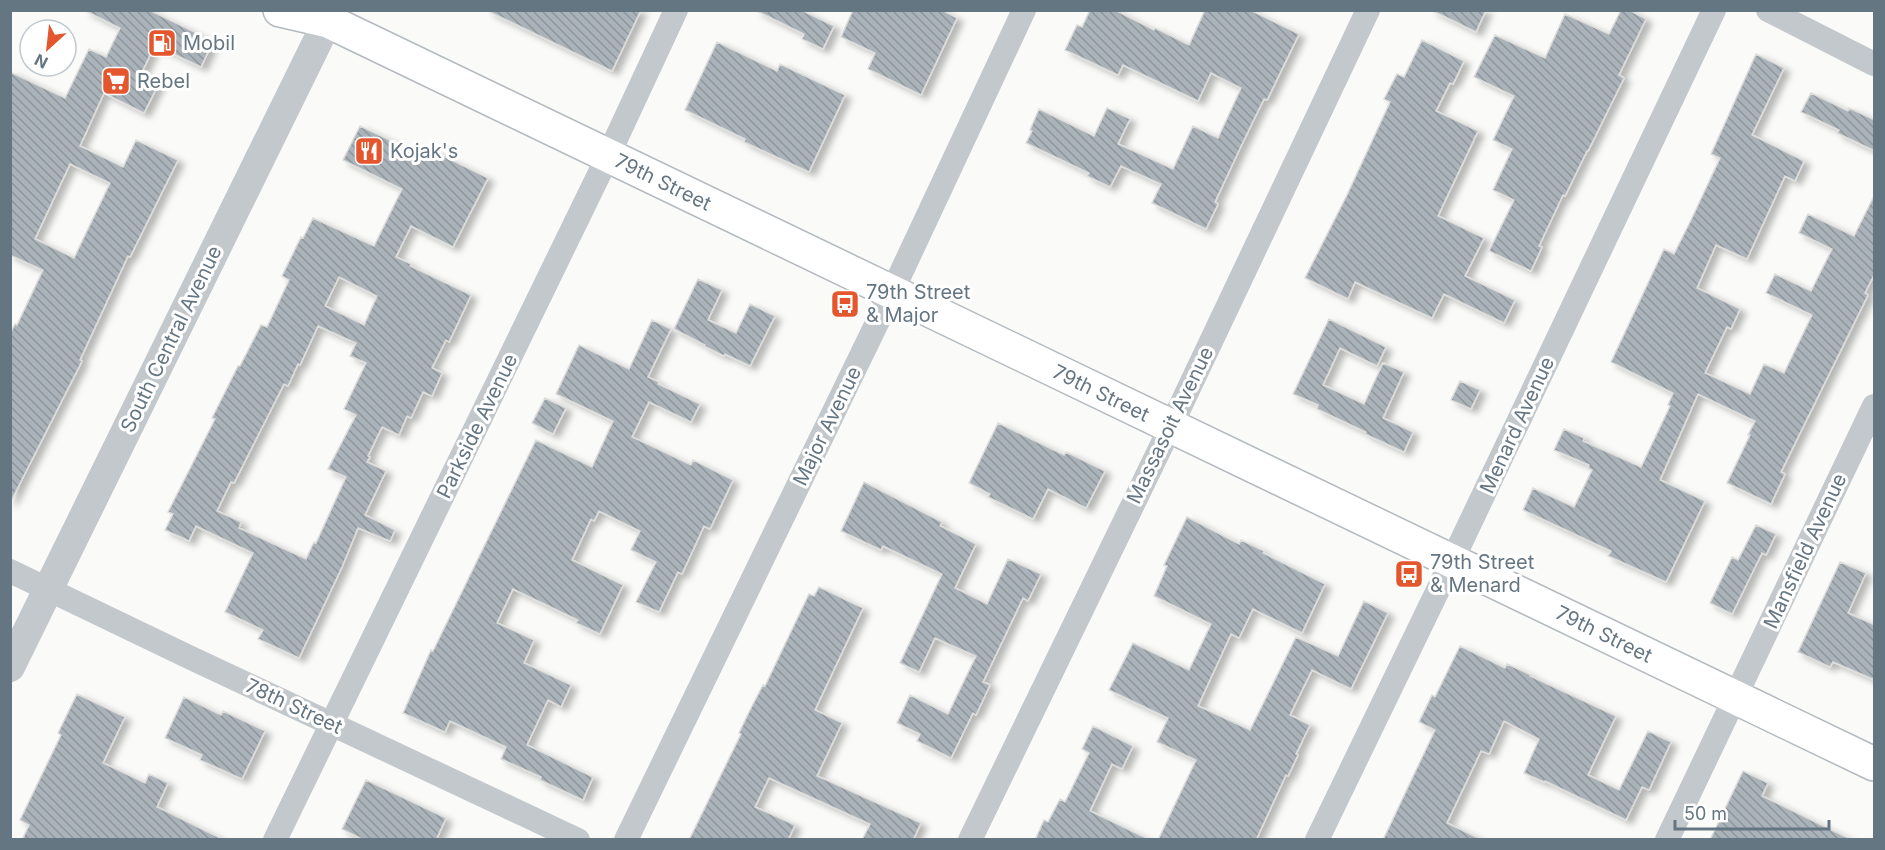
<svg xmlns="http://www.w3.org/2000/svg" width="1885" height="850" font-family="Inter,sans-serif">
	<defs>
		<pattern id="building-back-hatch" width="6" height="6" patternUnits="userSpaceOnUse" patternTransform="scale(1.5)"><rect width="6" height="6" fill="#aab3b9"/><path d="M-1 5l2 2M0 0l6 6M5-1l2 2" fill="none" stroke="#8e969c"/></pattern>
		<filter id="shadow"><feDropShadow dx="6" dy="4" stdDeviation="3" flood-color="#0004"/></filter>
	</defs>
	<rect width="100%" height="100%" fill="#fafaf8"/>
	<path fill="url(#building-back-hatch)" stroke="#dcdcda" stroke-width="1.5" fill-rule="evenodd" filter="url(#shadow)" d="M84,10h65l64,31 -12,26 -46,-22 -14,29 18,9 -15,30 -40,-20 -24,53 43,21 13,-27 42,20 -48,97 -2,-1 -48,104 2,1 -72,142v-169l5,-10 2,1 26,-55 -33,-15v-183l55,26 24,-49 17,8 14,-29zM70,164l40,19 -36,75 -39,-19z
		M486,10h155l-29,61z
		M755,10h46l33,16 -11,23 -21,-10 2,-5z
		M853,10h89l15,8 -36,77 -53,-26 7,-16 -34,-16z
		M1090,10h25l39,20 1,-2 34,17 16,-35h45l49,24 -32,66 -3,-1 -22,45 -27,58 3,2 -12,25 -54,-26 9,-19 -40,-18 -11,21 -23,-11 2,-3 -63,-30 6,-12 -2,-1 9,-21 55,27 13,-28 23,11 -12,25 55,25 20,-43 25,12 23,-50 -30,-15 -13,28 -75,-36 -5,10 -53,-25 12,-25 5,2z
		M1431,10h55l-10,22z
		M1621,10h8l17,9 -27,56 5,3 -36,73h-1l-22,45 -2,-1 -24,51 3,1 -11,24 -42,-20 25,-51 -21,-10 19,-41 -19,-9 21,-44 -40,-19 21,-42 50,23 20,-44 44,20z
		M1422,40l42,21 -11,23 -3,-1 -14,28 42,20 -40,85 46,22 -19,38 50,24 -11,23 -60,-29 -12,24 -77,-36 -7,17 -43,-21 42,-83 43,-93 -6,-3 13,-25 7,3z
		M717,42l60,29 3,-7 65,31 -36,77 -65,-30 1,-3 -60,-29z
		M1756,54l28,14 -32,67 52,26 -9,20 -10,-5 -38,83 -31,-14 -19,43 43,21 -9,20 -4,-2 -22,46 45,21 14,-30 20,9 28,-58 -46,-22 9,-19 36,17 21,-42 -33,-16 9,-19 46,22 21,-42v79l-10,20 3,2 -87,177 4,2 -14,30 -44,-21 23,-48h-2l7,-14 -57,-27 -38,86 45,21 -39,81 -58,-26 3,-5 -88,-41 10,-22 41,19 18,-37 -4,-2 1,-3 -35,-15 10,-21 20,9 -1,3 58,26 29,-61 -2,-1 5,-12 -62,-31 53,-113 10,5 17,-34 29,-62 -9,-4z
		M1811,93l37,18 1,-3 26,12v31l-38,-18 2,-3 -38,-18z
		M360,126l59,28 4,-8 65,32 -35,69 -42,-21 -15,31 15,7 -1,2 61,29 -22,47 -3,-2 -14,28 10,5 -10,23 -9,-4 -12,26 -4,-2 -8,19 -17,-8 -14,29 2,1 -3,5 19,9 -21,44 30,15 -5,11 -32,-13 -16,39 -43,91 -41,-19 5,-9 -38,-18 28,-59 -57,-27 -7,15 -24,-11 8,-16 -5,-2 47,-93 -3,-1 26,-52h2l21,-41 6,2 22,-47 -7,-4 19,-39 2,1 10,-20 61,28 28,-57 -59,-29zM339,277l38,19 -13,29 -39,-19zM318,326l38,17 -6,13 16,7 -22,46 12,6 -28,54 18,8 -30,66 -2,-1 -8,17 -67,-31 2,-6 -24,-11 14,-29 3,1 50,-99 4,2 10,-22 2,1z
		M698,279l24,11 -14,30 28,13 14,-29 25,12 -25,50 -25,-12 -1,2 -20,-10 1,-1 -31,-16z
		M1329,319l57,28 -9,19 -37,-18 -17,37 41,19 19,-41 21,9 -21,46 30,14 -9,20 -39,-18 1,-2 -49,-23 1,-4 -25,-11z
		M652,320l19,9 -23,48 11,5 -1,2 42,20 -9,18 -42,-20 -17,35 59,28 2,-5 40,20 -23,49 -6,-3 -22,48 -4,-2 -19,40 -23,-10 20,-40 -25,-12 9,-19 -41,-20 -5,10 -3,-2 -19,41 51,25 -23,49 -24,-11 2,-3 -65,-31 -16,34 37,17 -10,23 47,22 -10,22 -13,-7 -21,45 66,32 -10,23 -43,-20 1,-3 -40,-18 5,-12 -56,-26 -5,11 -42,-19 28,-63 2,1 103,-211 56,27 21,-46 -57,-27 23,-49 50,24z
		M1460,381l20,9 -9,19 -20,-9z
		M545,398l21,10 -13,26 -21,-11z
		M998,423l66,32 2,-3 39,19 -19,37 -38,-19 -15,30 -45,-22 2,-3 -21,-11z
		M864,482l78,40 -2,4 36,18 -21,44 32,16 21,-45 33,15 -13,27 -5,-3 -40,84 7,3 -14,30 -3,-2 -22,45 -34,-17 3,-7 -23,-11 13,-28 38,19 28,-58 -41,-18 -16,34 -19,-9 42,-89 -59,-28 -2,4 -40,-19z
		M1187,517l52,27 2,-4 23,11 -1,2 62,31 -23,49 -49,-24 -14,29 -8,-4 -33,72 52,24 46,-93 42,19 26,-55 24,12 -37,76 -39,-19 -22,45 20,10 -14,29 2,1 -10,21 -2,-1 -30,65h-98l38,-80 -39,-18 11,-24 -59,-28 24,-47 56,27 22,-46 -57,-28 13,-30 -3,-1z
		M1756,525l20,9 -10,21 -4,-2 -30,61 -22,-11 22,-46 6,3z
		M1840,562l26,11 -18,40 27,12v55l-42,-18 -3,5 -32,-15z
		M819,587l44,21 -48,102 27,13 -25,53 104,47 -8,17h-51l8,-16 -101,-46 -14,29 40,18 -7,15h-99l52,-106 -2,-1 11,-23 13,-25 2,1 44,-92 5,2z
		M1460,646l45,22 2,-4 24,11 -1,1 86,40 -28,59 31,15 29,-59 23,11 -22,48 -7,-3 -16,33 -81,-39 -1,1 -20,-9 15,-34 -35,-18 -15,33 -8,-3 -34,72 35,17h-99l52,-110 -16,-8 13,-27 3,2z
		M77,694l48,23 -22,46 42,20 4,-9 19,9 -11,24 67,33h-202l7,-15 -9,-5 41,-85 -3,-2z
		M184,697l37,18 2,-4 42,20 -23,48 -42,-19 2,-5 -37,-17z
		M1093,726l40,20 -11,23 -10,-5 -22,47 60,29h-115l9,-20 4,2 12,-23 5,3 24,-49 -7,-4z
		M1743,771l25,12 -6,13 90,44h-142z
		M366,780l80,38 -10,22h-72l-22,-11z"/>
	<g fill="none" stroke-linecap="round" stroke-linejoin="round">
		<g stroke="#b3babf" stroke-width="36">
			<path id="secondary" d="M280,10l48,11 1546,743"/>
		</g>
		<path stroke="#c3c8cc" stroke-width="24" d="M1768,10l106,54
			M10,571l181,87 387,182
			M275,840l333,-684 68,-146
			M626,840l266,-548 132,-282
			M970,840l201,-414 197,-416
			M1317,840l135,-279 262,-551
			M1667,840l207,-434"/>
		<path stroke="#c3c8cc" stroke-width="30" d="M10,667l323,-657"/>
		<use href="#secondary" stroke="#fff" stroke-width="33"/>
	</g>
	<defs>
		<g id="fuel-square" transform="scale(1.5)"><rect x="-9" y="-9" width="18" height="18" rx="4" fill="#e4572e" stroke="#fff"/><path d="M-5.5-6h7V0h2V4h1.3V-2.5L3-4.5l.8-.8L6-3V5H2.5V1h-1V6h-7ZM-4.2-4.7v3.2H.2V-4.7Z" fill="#fff"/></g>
		<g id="supermarket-square" transform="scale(1.5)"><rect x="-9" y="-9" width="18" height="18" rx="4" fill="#e4572e" stroke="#fff"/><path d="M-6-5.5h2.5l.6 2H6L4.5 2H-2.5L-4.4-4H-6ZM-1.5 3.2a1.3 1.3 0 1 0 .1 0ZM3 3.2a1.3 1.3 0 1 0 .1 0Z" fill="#fff"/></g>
		<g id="restaurant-square" transform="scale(1.5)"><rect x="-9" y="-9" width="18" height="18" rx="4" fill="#e4572e" stroke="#fff"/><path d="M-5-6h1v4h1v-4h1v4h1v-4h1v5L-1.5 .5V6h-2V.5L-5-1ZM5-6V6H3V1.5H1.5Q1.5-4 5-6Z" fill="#fff"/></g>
		<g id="bus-square" transform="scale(1.5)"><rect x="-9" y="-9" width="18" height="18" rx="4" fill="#e4572e" stroke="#fff"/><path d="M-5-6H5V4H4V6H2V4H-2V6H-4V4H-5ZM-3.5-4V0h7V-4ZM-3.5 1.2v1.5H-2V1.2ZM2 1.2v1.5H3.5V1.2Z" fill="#fff"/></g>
	</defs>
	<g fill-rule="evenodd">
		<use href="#fuel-square" x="162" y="43"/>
		<use href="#supermarket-square" x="116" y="81"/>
		<use href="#restaurant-square" x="369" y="151"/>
		<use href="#bus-square" x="845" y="304"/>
		<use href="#bus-square" x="1409" y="574"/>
	</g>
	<g text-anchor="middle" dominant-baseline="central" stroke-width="6" stroke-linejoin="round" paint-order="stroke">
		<g font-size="20" fill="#657683" stroke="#fff" text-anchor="start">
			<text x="183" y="43">Mobil</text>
			<text x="137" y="81">Rebel</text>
			<text x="390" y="151">Kojak's</text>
			<text x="866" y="292">79th Street<tspan x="866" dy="23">&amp; Major</tspan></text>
			<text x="1430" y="562">79th Street<tspan x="1430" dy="23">&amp; Menard</tspan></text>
		</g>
		<g font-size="20" fill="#657683" stroke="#fff">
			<text transform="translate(663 182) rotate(26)">79th Street</text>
			<text transform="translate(171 339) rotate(-64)">South Central Avenue</text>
			<text transform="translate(1101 393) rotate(26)">79th Street</text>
			<text transform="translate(1170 425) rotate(-64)">Massasoit Avenue</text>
			<text transform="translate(1517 425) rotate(-65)">Menard Avenue</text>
			<text transform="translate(477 426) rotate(-64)">Parkside Avenue</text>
			<text transform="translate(827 426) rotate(-64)">Major Avenue</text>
			<text transform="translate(1805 551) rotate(-65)">Mansfield Avenue</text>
			<text transform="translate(1604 634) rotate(26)">79th Street</text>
			<text transform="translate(294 706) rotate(25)">78th Street</text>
		</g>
	</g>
	<rect width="1885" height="850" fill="none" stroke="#657683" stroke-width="24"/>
	<g transform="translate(48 48) rotate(207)"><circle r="28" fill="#ffffff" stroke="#c1c8cd" stroke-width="1.5"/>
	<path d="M0-4.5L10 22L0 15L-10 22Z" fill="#e4572e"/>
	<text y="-9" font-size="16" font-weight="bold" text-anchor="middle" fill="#657683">N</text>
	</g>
	<path d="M1675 820v9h154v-9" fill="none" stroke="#657683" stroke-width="3"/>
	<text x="1684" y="820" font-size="18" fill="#657683" stroke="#ffffff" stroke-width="4.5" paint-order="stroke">50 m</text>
</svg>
